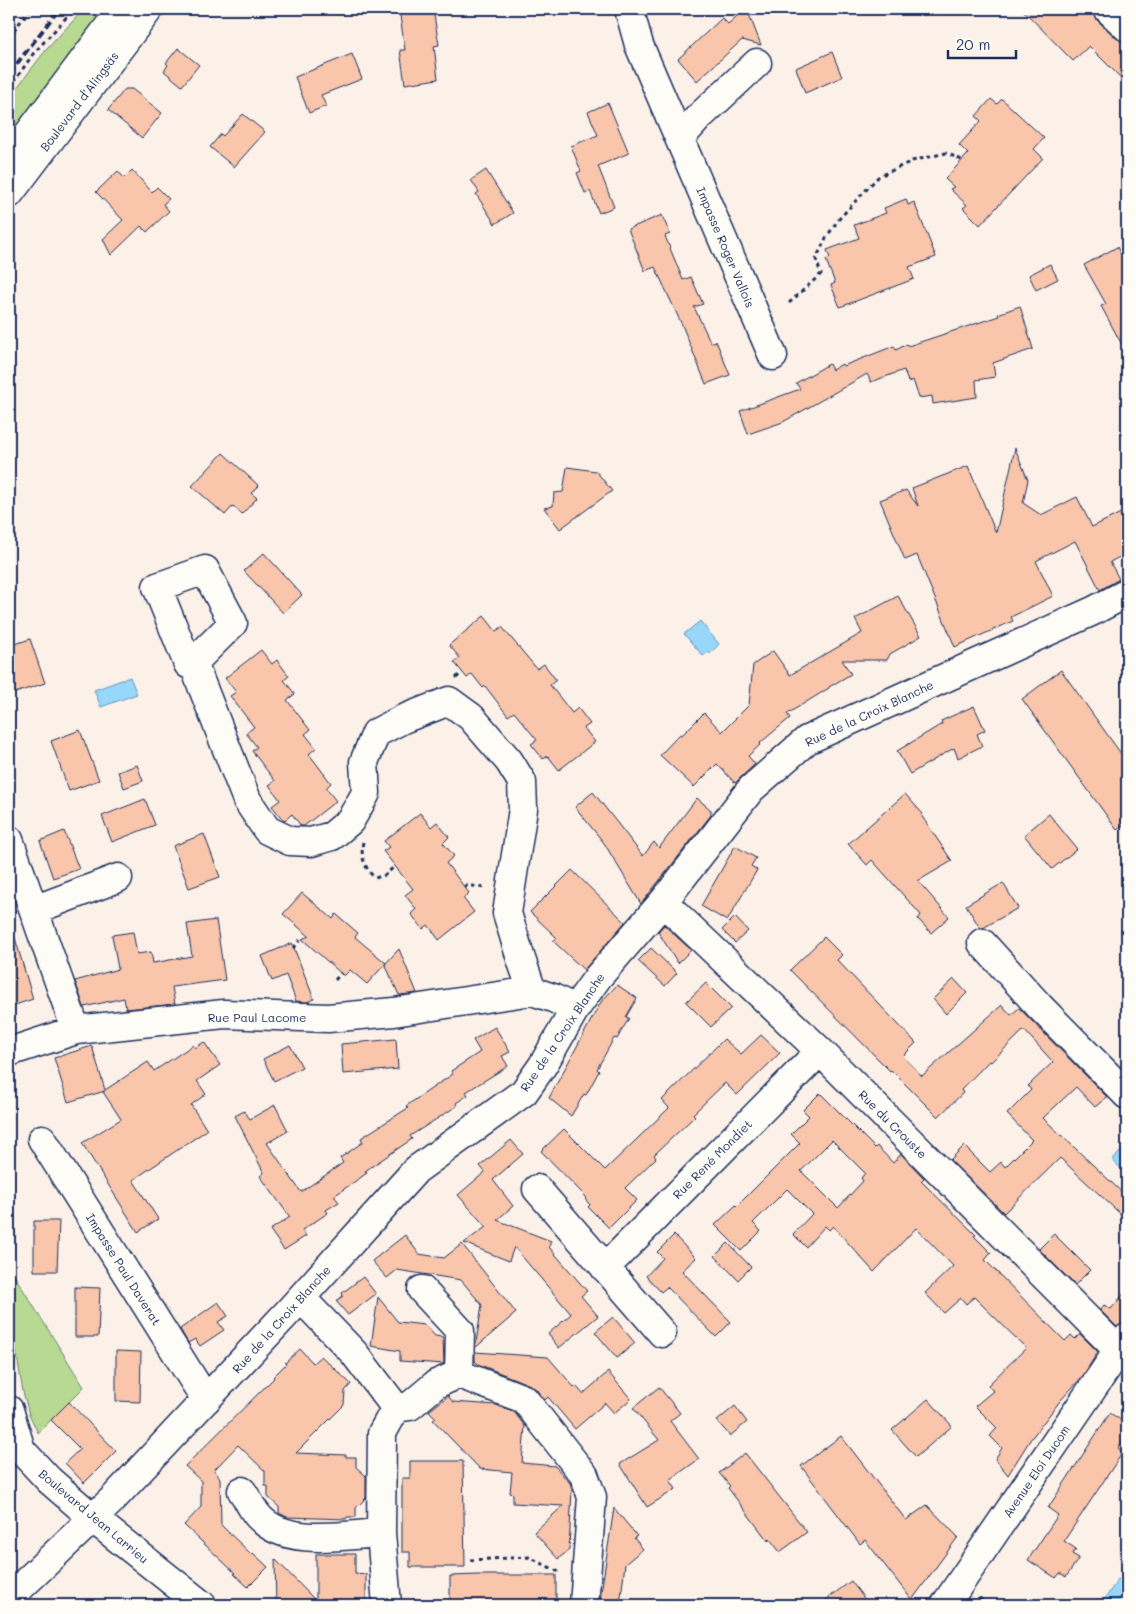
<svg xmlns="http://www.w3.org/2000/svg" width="1136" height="1614" font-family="Mali,sans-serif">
	<rect width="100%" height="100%" fill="#fcf1e8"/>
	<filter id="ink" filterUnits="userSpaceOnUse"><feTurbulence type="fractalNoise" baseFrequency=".02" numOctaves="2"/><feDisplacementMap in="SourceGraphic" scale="10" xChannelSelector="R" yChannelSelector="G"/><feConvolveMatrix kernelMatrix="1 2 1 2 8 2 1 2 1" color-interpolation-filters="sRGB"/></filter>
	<g filter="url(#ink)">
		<path fill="#b8d992" stroke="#6a8478" d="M84,9h21l-96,132v-43l37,-48z
			M9,1267l75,120 -46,46 -9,-19 -6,-22 -7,-41 -7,-28z"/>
		<path fill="#97d7f9" stroke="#6594bb" d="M700,621l19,23 -9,10 -2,-2 -5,4 -19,-22z
			M130,677l7,17 -36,13 -7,-17z
			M1124,1148l3,2v24l-15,-14z
			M1118,1579l9,6v14l-4,6h-22z"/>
		<path fill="#f9c5ab" stroke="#1b2f5e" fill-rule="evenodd" d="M399,9h34l6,36 -5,1 4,33 -33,5 -5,-34h5z
			M745,9h2l14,36 -19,-5 -45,41 -19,-22 44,-41 6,6z
			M1022,9h71v5l4,6 19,18 7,4h4v42l-38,-38 -16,15z
			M178,48l21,17 -17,21 -18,-15 4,-6 -2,-2z
			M832,52l10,25 -37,16 -9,-25z
			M352,54l10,25 -41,16 5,11 -17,7 -14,-36z
			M125,89h7l30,24 -20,25 -34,-28z
			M991,99l6,5 5,-5 42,39 -10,11 9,9 -63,67 -17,-17 4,-3 -17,-16 4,-2 -9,-8 23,-25 -9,-9 22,-24 -5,-5z
			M608,103l21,50 -31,13 16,41 -15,6 -9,-22 -5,2 -8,-20 4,-2 -10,-25 27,-11 -10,-23z
			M243,114l22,18 -31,35 -24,-20 11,-13 2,2z
			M132,170l20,22 5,-5 12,12 -6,5 6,7 -22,21 -6,-6 -30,29 -8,-16 20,-19 -27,-28 22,-21 6,7z
			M486,170l27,43 -18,11 -19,-30 3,-2 -8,-12z
			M906,199l2,6 6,-3 22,55 -27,10 5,12 -74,28 -9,-22 4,-2 -9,-23 4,-2 -3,-8 32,-12 -5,-13 32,-12 -2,-5z
			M662,215l8,19 -5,2 18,44 8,-3 12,27 -9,3 17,36 5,-2 14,34 -24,9 -24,-59 -27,-58 -10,4 -17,-42z
			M1117,247l10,18v89l-26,-48 5,-2 -22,-39z
			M1050,264l8,15 -22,11 -7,-15z
			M1020,306l13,43 -40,14 2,14 -19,3 1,17 -44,7 -1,-8 -13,2 -6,-18 -5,2 -4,-12 -33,12 -4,-8 -84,48 -35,12 -8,-23 60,-22 -4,-6 33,-19 3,6 10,-6 1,2 51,-20 2,4 11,-6 1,2 91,-30 -1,-2z
			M1015,448l13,32 -5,23 18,12 36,-18 15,30 35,-17v43l-17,9 9,17 -19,11 -25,-49 -39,20 17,35 -42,21 2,4 -58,26 -38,-92 -12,5 -25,-60 26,-10 12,16 -6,-18 56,-22 28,67z
			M223,453l36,33 -8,7 6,5 -15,16 -9,-8 -8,9 -33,-29z
			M567,467l29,4 16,20 -52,38 -16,-21 9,-2 1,-13 9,-1z
			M264,553l38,42 -19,18 -39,-42z
			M898,596l23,40 -31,18 -3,6h-45l9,14 -22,13v1l-42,26 3,4 -30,25 1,1 -13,12 7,8 -20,19 -18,-19 -23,23 -34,-32 20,-21 2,1 22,-22 18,19 27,-27 4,-40 20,-14 17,24 72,-42 -7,-14z
			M484,616l12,15 6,-4 35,42 7,-5 12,16 -6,5 22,28 6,-5 12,16 -6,4 11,14 -36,28 -11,-14 -5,3 -12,-15 6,-4 -23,-28 -6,4 -23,-30 -2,2 -11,-14 -5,4 -13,-16 6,-4 -11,-13z
			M30,639l15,44 -36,12v-49z
			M261,650l11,14 5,-4 12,16 -5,4 11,14 -8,6 23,30 -5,4 11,14 -7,6 22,29 -5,5 10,13 -32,25h-3l-9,-12 -8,7 -12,-15 8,-6 -11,-15 6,-4 -23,-30 5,-4 -11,-14 8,-6 -24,-31 6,-4 -11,-14z
			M1061,670l66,92v60l-10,8 -95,-131z
			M974,706l11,24 -8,4 5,12 -24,12 -4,-10 -44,26 -13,-23 45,-27 -1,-3z
			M80,730l19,50 -30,11 -18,-50z
			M137,765l6,16 -19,7 -6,-16z
			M593,792l50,64 11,-14 5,6 38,-50 14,12v5l-70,89 -37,-61 -29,-36z
			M905,794l18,20 -2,1 31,46 -34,20 31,36 -18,16 -13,-14 3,-4 -49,-55 -5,5 -19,-21z
			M145,799l10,26 -43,17 -10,-26z
			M420,813l11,14 6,-5 12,15 -6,6 11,13 -8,7 23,30 -6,5 11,14 -35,28 -11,-15 -5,4 -12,-15 5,-5 -11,-14 8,-6 -30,-38 6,-4 -5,-6z
			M1049,814l28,35 -25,20 -28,-34z
			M64,831l15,38 -26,9 -13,-37z
			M204,834l16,43 -31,11 -16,-42z
			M735,846l21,12 -5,8 6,4 -30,51 -26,-15z
			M572,870l53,52 -41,48 -31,-29 4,-3 -27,-26z
			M1003,883l15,25 -35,20h-3l-14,-23z
			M302,893l31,26 3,-5 22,19 -3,4 31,26 -19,21 -17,-14 -6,6 -42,-37 7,-3 -26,-22z
			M735,917l13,14 -13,12 -13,-13z
			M216,920l9,60 -53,7 3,17 -49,5 -2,-11 -40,9 -9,-26 43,-12 -6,-34 21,-3 4,22 14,-2 2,11 39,-7 -5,-32z
			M664,925l27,25 -13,13 -20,-31z
			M9,931h4l20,68 -24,8z
			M824,937l18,18 -5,5 79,83 -13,13 19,20 80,-71 9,10 8,-7 88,89 -12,10 -19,-20 -33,31 84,79v23l-67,-62 -56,55 -54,-53 14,-14 26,26 11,-10 4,5 27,-27 -25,-26 24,-24 -3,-4 25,-24 -29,-32 -33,32 -2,-1 -28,29 2,3 -25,24 -47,-47 -1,1 -100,-101z
			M292,943l22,56 -7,3 -11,-1 -10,-26 -14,6 -10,-25z
			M651,948l26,25 -12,13 -27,-25z
			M399,949l18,44 -18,2 -14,-31z
			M954,979l13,14 -21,21 -13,-15z
			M706,983l25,25 -20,19 -25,-25z
			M617,985l20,13 -11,19 3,1 -12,21 -3,-1 -17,31 2,2 -13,24 -2,-1 -13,22 -22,-18 52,-96z
			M495,1027l15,25 -8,4 6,10 -42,26 2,3 -12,8 1,3 -47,30 2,3 -47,32 2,2 -33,23 5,6 -13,8 2,3 -26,17 4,6 -22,14 -14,-20 20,-13 -30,-41 4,-3 -29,-57 9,-5 6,8 25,-14 13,26 -21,12 34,49 42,-29 -3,-5 23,-16 -2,-4 47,-30 -2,-2 47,-32 -2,-3 29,-19 -7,-12z
			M761,1035l19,18 -43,42 -12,-12 -32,31 2,2 -41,39 2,3 -31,30 12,12 -28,28 -21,-21 2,-2 -5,-6 2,-1 -46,-47 23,-22 41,41 64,-62 -7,-8 62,-61 17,15z
			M396,1039l2,30 -55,5 -2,-30z
			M204,1042l16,23 -23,16 9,13 -15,11 16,25 -74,50 25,39 -20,13 -56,-89 39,-24 -18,-27 2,-1 -37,11 -14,-44 38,-12 13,44 43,-28 6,9 39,-26 2,3z
			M290,1045l12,22 -28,14 -11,-22z
			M820,1093l55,55 2,-2 16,17 8,-9 23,24 -3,3 55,54 -2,1 17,17 -6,7 80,81 6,-6 4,4 5,-5 18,18 -16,25 -22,24 -30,39 -22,35 -13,-16 7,-11 -12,-12 7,-8 -22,-22 18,-15 -5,-6 38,-37 -52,-51 -8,7 -5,-6 -17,15 -19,-20 28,-27 -37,-38 -42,44 -41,-46 -4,4 -4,-4 -19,21 -13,-13 19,-20 -25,-25 -34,34 8,8 -20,20 -26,-26 21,-20 1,1 63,-63 -9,-9 18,-18 -6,-6zM832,1140l33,33 -4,5 2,3 -25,27 -37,-37z
			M511,1140l12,14 -30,26 20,26 -16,14 54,21 -2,6 38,44 -6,5 17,20 -39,32 -11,-14 23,-20 -57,-67 -5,14 -45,-18 22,-16 -28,-32 27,-23 -5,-6z
			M34,1221h25l-2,50h-23z
			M1054,1234l36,36 -15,15 -36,-36z
			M405,1235l14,19 25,4 18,-14 54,69 -41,35 7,-43 -21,-25 -64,-10 -10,8 -15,-17z
			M674,1235l22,23 -14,13 49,51 -15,15 -49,-50 -6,5 -15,-16 17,-18 -6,-6z
			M728,1243l23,24 -13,13 -23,-24z
			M363,1277l13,17 -28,21 -12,-14 7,-5 -1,-3z
			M75,1287l25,1 -2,49h-23z
			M1127,1290v32l-10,5 -17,-17 4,-5 7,4z
			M378,1297l20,25 27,3 10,11 8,1 1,27 -44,-3v-10l-29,-5z
			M218,1302l10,14 -10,6 6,8 -24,16 -5,-7 -7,4 -8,-14z
			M613,1317l22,26 -18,15 -22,-26z
			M300,1349l13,14 8,-7 30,28 -6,7 -1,14 -48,48 50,2v2h10v10l10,9v22l-10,10v9h-9l-1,2 -59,-2 -8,-4v-6l-11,-10v-11h-3v-15l-27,-26 -24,25 6,8 1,47 31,30 1,-2 15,14 -20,20 -14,-13 1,-1 -51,-48 17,-18v-26l-16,-15 89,-88 -1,-1 13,-13 -1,-1z
			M116,1351l25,1 -1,50 -24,-1z
			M475,1352l73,5 26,30 2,-1 7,8 25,-22 23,27 -17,14 -9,-10 -30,26 -27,-32 -3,3 -9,-11 -6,-4 -52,-21 -3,-3z
			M659,1387l21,26 -10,8 29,38 -29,21 6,9 -29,18 -27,-43 39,-24 -26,-32z
			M448,1396l5,6 43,3 18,7 11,14 -3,37 33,3 15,17 2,6 -3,61 -11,9 -24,-27 29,-26 -50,-3v-9l-3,-1 2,-21 -32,-3 -47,-49 3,-2 -7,-7z
			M928,1399l24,27 -36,31 -24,-27z
			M69,1402l47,49 -32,32 -19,-20 15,-14 -29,-29z
			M735,1406l12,16 -17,14 -13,-15z
			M1110,1413l17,11v10l-9,14 5,4 -59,89 12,8 -4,5 7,4 -13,19 -6,-4 -4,5 -28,-18 30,-45 -10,-7z
			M841,1436l65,84 21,-15 31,32 -46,63 -47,-60 -5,4 -59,-78z
			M745,1453l62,79 -27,20 -10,-13 -2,2 -40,-53 2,-2 -11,-13z
			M410,1461h53l2,106h-55v-15h-8v-74h8z
			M614,1508l23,28 -3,2 9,11 -18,15 -5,41h-20l1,-12z
			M316,1554h39v19l11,1v31h-90l-1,-46 41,42z
			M478,1575h78v30h-106v-29z
			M851,1581l18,24h-50z"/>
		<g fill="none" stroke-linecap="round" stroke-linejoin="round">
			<g stroke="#1b2f5e" stroke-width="31">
				<path id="minor" d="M629,9l10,36 134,311
					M1108,9l19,18
					M680,138l19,-21 58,-54
					M205,570l28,53 -40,40 -5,1 -31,-77z
					M193,663l54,137 20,30 23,11 21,1 21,-6 18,-15 16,-28 -2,-31 12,-29 27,-14 46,-18 22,16 38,44 13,21 1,27 -16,104 14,46 11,32
					M9,840l67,190
					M663,902l157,149 298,299
					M34,910l84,-32
					M982,943l58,64 87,88
					M9,1052l67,-22 148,-16 104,4 66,-6 138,-21 21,7 22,11
					M42,1139l164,261
					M537,1189l125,144
					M605,1268l215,-217
					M422,1290l38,41 -1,43
					M301,1298l53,55 42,55 -14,25 -1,100 6,72
					M396,1408l14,-2 26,-22 23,-10 65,25 60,76 8,22 -8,108
					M9,1410l12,40 28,30 51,44 102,81
					M242,1491c6,8 10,19 17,26 27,30 85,18 122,16
					M9,1598l102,-97 177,-189 128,-142 108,-78 19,-27 32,-56 23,-32 65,-75 88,-113 56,-49 286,-129 34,-18
					M945,1605l182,-267"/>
			</g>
			<g stroke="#1b2f5e" stroke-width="31">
				<path id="major" d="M9,160l113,-151
					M9,194l140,-185"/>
			</g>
			<path stroke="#1b2f5e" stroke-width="3" stroke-dasharray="4 4" stroke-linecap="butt" d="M9,37l21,-28
				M9,89l24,-35 41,-45
				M1125,197l2,4
				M789,303l32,-29 -5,-15 10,-21 12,-18 40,-43 34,-16 34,-8 16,7
				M456,678l6,-5
				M363,842c-3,14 2,27 12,36l10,-3 10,-9
				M465,888l2,-3 18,3
				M293,948l7,-8
				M335,980l6,-7
				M470,1560l59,-3 32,16
				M979,1598l7,4 -3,3"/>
			<use href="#minor" stroke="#fdfcf7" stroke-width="28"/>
			<use href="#major" stroke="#fdfcf7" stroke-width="28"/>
			<path stroke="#1b2f5e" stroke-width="4" stroke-dasharray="8 4" stroke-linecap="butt" d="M9,74l50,-65"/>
		</g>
	</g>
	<g text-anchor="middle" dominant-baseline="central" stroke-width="4" stroke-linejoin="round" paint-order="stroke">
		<g font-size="12" fill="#1b2f5e" stroke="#fdfcf7">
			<text transform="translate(79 101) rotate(-53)">Boulevard d'Alingsäs</text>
			<text transform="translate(726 247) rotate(67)">Impasse Roger Vallois</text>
			<text transform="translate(869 713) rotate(-25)">Rue de la Croix Blanche</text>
			<text x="257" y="1017">Rue Paul Lacome</text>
			<text transform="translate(562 1032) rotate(-56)">Rue de la Croix Blanche</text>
			<text transform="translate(893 1124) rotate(45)">Rue du Crouste</text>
			<text transform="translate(712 1159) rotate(-45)">Rue René Mondiet</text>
			<text transform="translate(124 1269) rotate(58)">Impasse Paul Daverat</text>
			<text transform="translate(281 1319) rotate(-48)">Rue de la Croix Blanche</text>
			<text transform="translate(1036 1471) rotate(-56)">Avenue Eloi Ducom</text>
			<text transform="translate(94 1516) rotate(40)">Boulevard Jean Larrieu</text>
		</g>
	</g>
	<rect width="1136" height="1614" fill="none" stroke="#fdfcf7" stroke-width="30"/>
	<rect x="15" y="15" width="1106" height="1584" fill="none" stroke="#1b2f5e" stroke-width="2" filter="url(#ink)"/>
	<path d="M948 50v8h68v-8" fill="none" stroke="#1b2f5e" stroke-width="2.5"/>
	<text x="956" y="50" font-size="15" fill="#1b2f5e" stroke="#fdfcf7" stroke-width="4" paint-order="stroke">20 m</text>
</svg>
